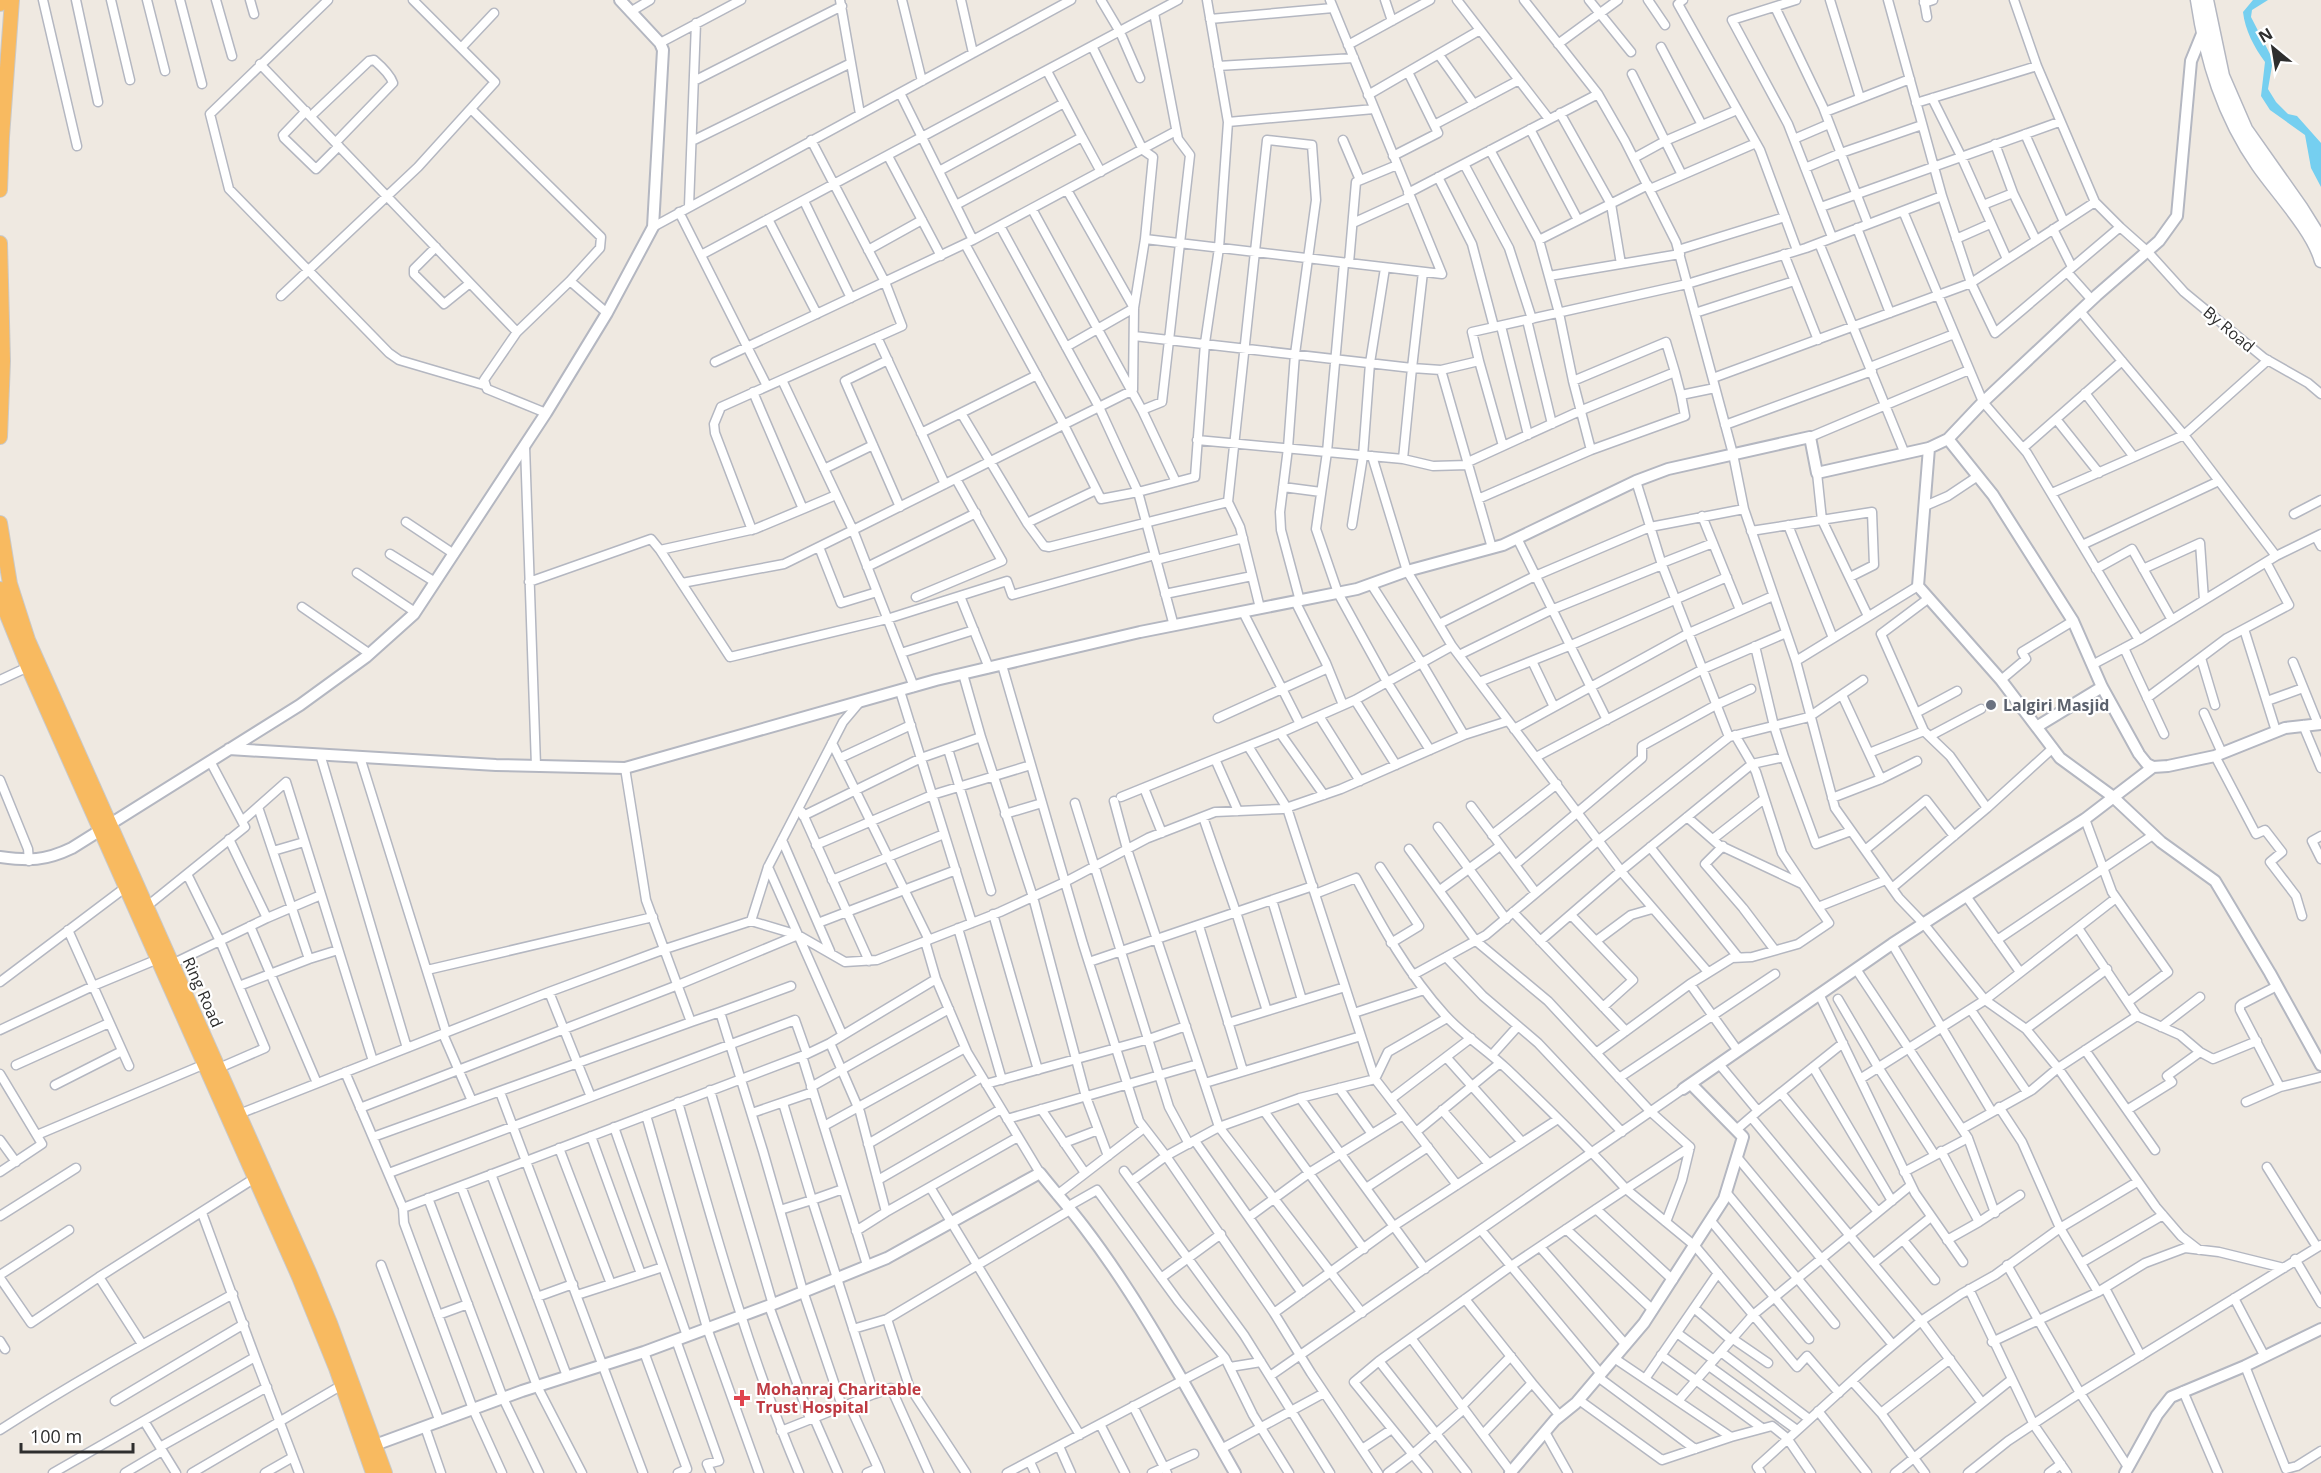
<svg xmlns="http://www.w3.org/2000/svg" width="2321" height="1473" font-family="'Open Sans',sans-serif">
	<rect width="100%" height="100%" fill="#efe9e1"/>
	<path fill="#75cff0" d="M2253,0h15l-16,10 -1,7 22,43 -5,29 8,13 12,12 9,2 24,27v44l-10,-19 -6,-33 -35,-25 -9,-14 4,-34c-11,-15 -20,-32 -22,-50z"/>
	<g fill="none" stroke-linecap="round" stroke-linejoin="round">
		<g stroke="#b4b7c1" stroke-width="11">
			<path id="minor" d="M43,0l34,146
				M76,0l22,102
				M111,0l19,80
				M147,0l18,71
				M180,0l22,84
				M216,0l16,56
				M250,0l4,14
				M328,0l-118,114 19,75 160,164 10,7 85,25
				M840,0l20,114
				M902,0l20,81
				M961,0l12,53
				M1101,0l19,32 20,46
				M1385,0l7,21
				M1457,0l92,119
				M1524,0l74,94 27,47 51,101 57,212 11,55
				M1589,0l42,52
				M1648,0l17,25
				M1683,0l-5,4 82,146 37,100
				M1796,0l-64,20 56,104 44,113
				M1830,0l30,98
				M1888,0l54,196
				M1924,0l3,17
				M1924,3l9,-3
				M1775,7l48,100 45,117
				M630,12l20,-12
				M1210,19l123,-11
				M660,43l81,-43
				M1558,44l60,-44
				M1348,45l82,-45
				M462,47l32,-34
				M1661,47l41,78
				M1439,55l35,49
				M260,64l257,268 53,-51 37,32
				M1218,66l136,-8
				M1632,74l50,101
				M694,81l148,-75
				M900,93l73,147
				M1368,95l112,-65
				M1932,98l29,58 46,103
				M1916,103l121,-37
				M472,110l129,127 -1,11 -30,33
				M306,111l-23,24 1,3 32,31 23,-23
				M1825,112l85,-33
				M1560,113l51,91 10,60
				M311,116l58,-55 5,-1c7,6 16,14 19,23l-57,59
				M1228,122l146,-13
				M1434,125l85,-45
				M1530,129l48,91
				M2025,134l39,88
				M1082,137l19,35
				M1794,139l35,-15
				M1343,140l17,40
				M692,141l159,-78
				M1995,144l18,49
				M888,156l53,100
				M1393,156l45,-23 -30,-61
				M1634,158l31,-17 72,-31
				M1464,164l45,84 23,71
				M1805,168l36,-15 81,-28
				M939,171l125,-68
				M1438,177l34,67 22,83
				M1650,189l106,-46
				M1067,190l67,118 11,-69 8,-82 -10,-7 -51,-104
				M1408,193l190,-99
				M804,201l47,97
				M2095,202l25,25
				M956,205l126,-68 -35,-66
				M1983,205l30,-12 23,47
				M689,206l7,-183
				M1821,207l238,-85
				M1032,209l110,201 20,-8 28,-247 -12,-16 -24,-126
				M1903,211l80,191 44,51 112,187 -47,25
				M679,212l88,174
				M768,219l49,95
				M1353,223l57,-26
				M1000,226l99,181 39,85 38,-10 -34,-72
				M653,227l418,-227
				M1857,228l33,85
				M2053,229l19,38
				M1145,239l297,35 -112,-274
				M1956,239l34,-15
				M1539,240l109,-55
				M1819,243l86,211
				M965,244l99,181 37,74 37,-7 36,134
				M436,247l-22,22v5l30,30 26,-21
				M868,250l54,-30
				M1678,250l107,-33
				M1784,254l34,86
				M701,255l477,-255
				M1344,263l-17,189 -11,77 22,64 49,89 43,68
				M1349,263l7,-81 41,-17
				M2067,272l25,28
				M1549,276l131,-22
				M281,296l137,-129 77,-85 -82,-82
				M2080,311l104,124 92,121
				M1695,313l99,-32
				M1527,320l25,104
				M1501,326l27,109
				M517,332l-33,48 3,9 59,24
				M1134,336l278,32 11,-96
				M877,337l68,147
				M1066,347l68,-39
				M888,360l-43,21 55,126
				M1479,361l24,85
				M715,362l258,-122 203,-109
				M1870,367l84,-33
				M1441,370l38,-9 -7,-29 215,-48 119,-36 136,-52 29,87 24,50 125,-106 27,24 37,41 80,66 44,25 13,11
				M1713,378l258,-95 124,-81 -58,-136 -23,-66
				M1573,381l93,-39 9,30
				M753,392l50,117 33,-14
				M2085,393l49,64
				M961,413l66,110 69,-33
				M2056,419l43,54
				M1725,425l147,-54
				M921,433l116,-58
				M1810,437l159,-67
				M1197,440l206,19 9,-91 29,2 51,178
				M525,446l11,320
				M2023,448l99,-87
				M1591,450l94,-34 -4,-21 34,-7
				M1372,456l35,115 45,75 173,230 83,96
				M1403,459l30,7 35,-1
				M1468,462l114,-52 93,-38 6,23
				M824,469l49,-24
				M1817,473l5,47 46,96
				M1636,481l26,84 67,172
				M1176,482l19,-5 10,-134 14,-95 9,-126 -21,-122
				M1283,487l38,5
				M2052,493l132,-58 84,-75
				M1478,499l113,-49 -18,-69 -14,-68 -20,-73 -49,-90
				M1228,502l12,25 20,81
				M1925,506l23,-10 30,-20
				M2294,514l27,-14
				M1702,516l38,94
				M406,522l48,32
				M1027,523l17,23 5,1 179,-45 39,-362 45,5 4,55 -21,154 -7,94 -8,64 1,18 19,71
				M1352,525l11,-69 7,-93 15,-95
				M1788,525l45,113
				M752,530l-37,-97 -1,-9 7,-17 181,-81 -17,-44 -74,-142
				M1751,531l121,-19 2,53 -24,12
				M2316,537l5,9
				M1517,538l90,182
				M2082,545l137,-64
				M819,547l22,56 36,-11
				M660,550l70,107 157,-38 120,-38 5,14 143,-40
				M390,554l45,28
				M1156,560l87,-22
				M1662,563l51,-20
				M867,567l109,-54
				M2096,569l36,-20 40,71
				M2143,569l57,-26 4,57
				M357,573l58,39
				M529,582l122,-43 9,11 95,-21 48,-20
				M682,583l102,-19 69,-34 -71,-150
				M1371,584l50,78 43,73
				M1165,594l87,-18
				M960,596l29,72
				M916,597l86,-36 -46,-82
				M1929,598l-48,36 43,97 26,25 37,52 66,-60
				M1295,601l31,62 17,42
				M302,607l68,47
				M1243,612l57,112
				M1439,624l96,-48 115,-49 94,-18 52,152 39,147 64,90 24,25 62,77 41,29 32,39 98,139 25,29 18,14
				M2244,629l32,102
				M2139,640l137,-84 45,-22
				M1755,646l19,80 10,31
				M2124,648l40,86
				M901,653l73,-23
				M1459,655l92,-45 111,-45
				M2201,658l14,47
				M1532,661l22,46
				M1796,661l122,-75
				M2293,662l25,62
				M1002,665l81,279 56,177 27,35 108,157 37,60 67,100
				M0,680l28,-13
				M2001,680l25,-21 -4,-7 51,-31
				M1479,682l90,-36 158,-69
				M914,687l-61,-157 280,-140 1,-82
				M900,691l72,232
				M1842,695l39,84
				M2147,698l80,-60 62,-33 -23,-43
				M1355,700l41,65
				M2267,701l36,-13
				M1916,713l41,-22
				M2204,713l18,40
				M1319,716l41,65
				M1218,718l110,-50
				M2303,725l18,43
				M1514,729l175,-96 84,-37
				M1930,736l51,-27
				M981,737l52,160 53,200 22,59
				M832,743l97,197
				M1248,746l39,62 88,271 82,106
				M948,749l43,142
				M1869,753l55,-22
				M320,754l87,294
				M2215,756l41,78 9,-4 17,22 -12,10 26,34 6,20
				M360,757l86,275
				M1536,757l167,-88 83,-36
				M840,758l71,-33
				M625,768l21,132 45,122 29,-10 43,139 40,140 39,115
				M0,780l28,69 1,12
				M1144,788l18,45
				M1324,795l-44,-62 75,-33 97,-54
				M1121,797l94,-38
				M1832,798l49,-19 36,-18
				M1114,801l13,48 92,278 143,186
				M1075,803l94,304 20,37
				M1471,806l65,87
				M258,807l51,152 29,-9
				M1238,811l-23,-52 65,-26
				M802,812l67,149
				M1005,814l37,-11
				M803,816l118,-58 60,-21 -18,-63
				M1203,817l33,95 31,99 78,-24
				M1687,817l32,28 83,39
				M2085,819l27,73 56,80 -40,30
				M242,821l44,-39 87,279
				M1438,827l68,92
				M1851,831l-35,13 -32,-87 -32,7 4,8 26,81 36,54 68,-27
				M1492,835l65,-51
				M2321,836l-9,5 9,18
				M1713,839l51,-40
				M782,840l48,111
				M816,845l116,-50 99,-30
				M1723,846l-18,18 38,44 31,41
				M1650,847l88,110
				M1409,849l67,92 72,60 103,111 39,35 -8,33 -16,42
				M1865,850l61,-50 28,36
				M273,851l31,-9
				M1515,865l127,-107v-12l74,-41 35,-16
				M768,867l74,167
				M1380,867l39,59 -28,17
				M187,874l33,67 45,107 -46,20
				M832,880l112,-46
				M1892,888l95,-80
				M1440,890l60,-44
				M1315,894l41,-16c26,49 52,96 89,137 18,20 42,35 62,54 41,39 81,78 119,120l64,-42
				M1966,896l54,76
				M1272,900l30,100
				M146,907l99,-80 -35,-66
				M1513,912l113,119
				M993,914l45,156
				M1571,915l62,65 -30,27
				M267,918l54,-23
				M751,921l17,-54 75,-145 16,-19
				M818,923l138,-53
				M250,926l67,157
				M1199,926l44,145
				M958,928l44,152
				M2078,928l59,88 43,19 20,17 13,7 44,-18
				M68,930l61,136
				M1997,940l156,-105
				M1540,941l81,-70 131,-107 -17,-29
				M1596,941l35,-26 21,-6
				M1892,944l100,168
				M1446,957l37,39 55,47 84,89
				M1089,962l224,-76
				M172,964l95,-46 -38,-79
				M1856,969l106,160
				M427,970l226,-53
				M1413,975l73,-40 113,-95 130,-103 80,-20 54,-37
				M936,979l31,73 73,121
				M0,982l126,-95
				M1690,984l42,-26 20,-1 46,-13 31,-21 -11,-16
				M239,986l70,-27
				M2277,986l-35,18 -2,2v4l40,77 41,-10
				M549,992l42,105
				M1819,994l96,199 48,69
				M1838,999l40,68 56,87
				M1971,1010l56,82
				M720,1012l71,-26
				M1354,1013l70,-23
				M1228,1023l39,-12
				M2161,1027l39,-30
				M2026,1029l81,-60
				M0,1030l93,-44 65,-27
				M443,1034l29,67
				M830,1043l30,69 26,100 -30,19
				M2085,1050l70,100
				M1596,1053l94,-69 48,67
				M1492,1055l26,-29
				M802,1056l65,209
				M1446,1057l76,85
				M1719,1064l39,47 -22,19
				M16,1065l93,-42
				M1813,1067l79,134
				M345,1072l58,136 404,-154 23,-11 106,-64 -11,-38
				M0,1074l42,70 -42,28
				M1619,1078l156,-104
				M1860,1079l125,-79 131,-102
				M1205,1083l156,-47
				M986,1084l163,-45 37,-13
				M55,1085l67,-34
				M811,1087l138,-78
				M1339,1088l33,46
				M710,1090l63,215
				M500,1092l143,381
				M1781,1093l97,119
				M1300,1098l75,-19 13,-27 59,-34
				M1391,1099l80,-61
				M678,1102c36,126 70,251 121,371
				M2246,1102l34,-15
				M783,1103l29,97 31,-11
				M1999,1107l23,35 38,86 38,64
				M360,1108l318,-123 120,-50
				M1041,1109l44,64
				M1442,1110l47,54
				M2127,1110l45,-28 -5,-6 33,-24
				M1264,1111l100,138
				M1758,1111l85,-68
				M752,1113l61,-21
				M239,1114l310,-122 116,-43 86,-28 47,14 47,27 32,-2 123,-48 65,-30 83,-44 67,-26 68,-3 58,-20 123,-54 44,-14
				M646,1115l61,213 52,145
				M1751,1117l170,204 61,82
				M1007,1119l191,-55
				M824,1126l141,-78
				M614,1127l49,140
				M1416,1132l84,-69
				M37,1135l168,-71
				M591,1136l50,138
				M373,1137l318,-115
				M1968,1138l27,75
				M0,1140l16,22
				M1195,1141l107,152
				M1064,1143l34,-13
				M868,1144l114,-67
				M559,1148l52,136 -34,11
				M1941,1151l38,71 41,-27
				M1737,1157l156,188
				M2267,1167l50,80
				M1124,1171l120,164 86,138
				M1904,1172l64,-34 -6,-9 70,-39 26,-22 79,-52
				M389,1173l406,-153 12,34
				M491,1174l76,202
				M878,1180l123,-71
				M1132,1181l34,-25 53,-29 81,-29 125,171
				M461,1186l76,200 45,87
				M930,1187l150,248
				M1366,1188l62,-41
				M1726,1192l109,132
				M1057,1195l87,-67
				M428,1198l75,200 36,75
				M1067,1207l30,-17 81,111 47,57 28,57 36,58
				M403,1208l1,15 69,186 29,64
				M1596,1209l77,71
				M780,1210l32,-10 62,194 17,-6 38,85
				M886,1212l132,-75
				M202,1213l53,144
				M0,1216l76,-48
				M1249,1217l60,-44 94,-58
				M1711,1221l98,118
				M1566,1229l87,81
				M1481,1230l120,144
				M1903,1240l32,40
				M1947,1240l32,-18
				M1540,1247l86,98
				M2295,1259l26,44
				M1874,1263l57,-46
				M2081,1263l82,-48
				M381,1265l59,157
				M2007,1265l73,128 48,74
				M0,1275l69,-45
				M99,1277l43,67
				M0,1278l31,45 68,-46 156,-99
				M1161,1278l60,-44
				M611,1284l52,-17 24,69
				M2105,1288l36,68
				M1969,1289l65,136 33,48
				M537,1297l36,-13
				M2234,1298l31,59
				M1465,1299l67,84
				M769,1306l41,113
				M1694,1308l37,32
				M1274,1313l120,-87 164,-107
				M438,1315l30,-11
				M887,1319l22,67 57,87
				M853,1329l34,-10 183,-109
				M1677,1333l37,27
				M1411,1338l100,134
				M1733,1339l35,24
				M676,1340l43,121 -12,3 4,9
				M0,1341l5,8
				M1992,1342l106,-50 47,-29 40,-15 34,4 65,16
				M644,1352l43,117 -9,4
				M1721,1352l88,67
				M1661,1355l101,73
				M1614,1358l117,79 41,-11 15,12 24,35
				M1379,1361l-25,21 74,91
				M1709,1366l88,64
				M2245,1366l41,103 11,-3 24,-15
				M1230,1367l31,-5
				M1270,1376l413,-287
				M1598,1377l97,72
				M1645,1379l73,-106
				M1852,1381l29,32 44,60
				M2183,1391l35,82
				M1579,1400l83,60 69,-23
				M115,1401l129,-77
				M1678,1401l75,-86 158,-130
				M849,1404l29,64
				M1133,1406l34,67
				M1462,1406l49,-50
				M1818,1411l49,62
				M1881,1413l69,-54
				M814,1418l24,55
				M144,1421l32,52
				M1100,1424l25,49
				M425,1427l16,46
				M0,1430c75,-49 154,-92 233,-136
				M781,1431l93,-37
				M1545,1432l23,41
				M1483,1434l49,-51 28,33
				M1059,1446l12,27
				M160,1447l107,-60
				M1221,1449l103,-56
				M1362,1449l30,-20
				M1030,1462l5,11
				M53,1473l202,-116 44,116
				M125,1473l37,-22
				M192,1473l150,-88
				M265,1473l28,-16
				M867,1473l11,-5 2,5
				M1007,1473l218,-115
				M1152,1473l42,-19
				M1388,1473l25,-19 51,-45
				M1467,1473l-88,-112 132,-95 115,-77 69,57 102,121 10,-11 32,37
				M1761,1473l-4,-6 109,-99 55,-47 40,-27 34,-19 65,-47 77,-46
				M1895,1473l117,-94
				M1968,1473l40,-32 72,-48 241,-148
				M2049,1473l12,-9"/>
		</g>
		<g stroke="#b4b7c1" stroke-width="14">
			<path id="tertiary" d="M1948,439l45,56 80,126 29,66 37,67 8,10 6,3 15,-1 47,-10 70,-28 36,-4
				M1929,448l-11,138 83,94 59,78 52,38 49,46 54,39 55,92 51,92
				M2038,726l64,-39
				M229,749l267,16 129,3 311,-88 204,-48 217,-43 50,-18 96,-26 133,-64 32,-12 142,-32 7,36 112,-25 19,-9 35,-37 114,-107 62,-54 18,-25 14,-155 11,-27
				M0,857c29,4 45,4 72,-9l228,-143 66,-48 48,-43 132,-201 61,-100 46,-86 10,-177 -3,-7 -40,-43
				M1683,1089l209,-145 193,-125 68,-52
				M375,1445l147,-54 122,-39 132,-49 111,-45 153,-85c14,18 30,35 44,54 58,76 103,162 151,246
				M1510,1473l45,-53 21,-17 68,-80 80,-124 19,-62 -52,-53
				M2125,1473l32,-58 14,-18 74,-31 76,-37"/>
		</g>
		<g stroke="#b4b7c1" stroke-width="15">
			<path id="secondary" d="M2197,0c9,60 26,116 61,166 18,26 55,65 63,95
				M2207,0l16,76 23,53 55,78 20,32"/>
		</g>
		<g stroke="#c9c9c9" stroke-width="16">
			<path id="trunk" d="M0,4v-4
				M0,190l2,-53 10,-137
				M0,243l3,118 -3,76
				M0,523l10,61 18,56 281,632 21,51 55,150
				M0,589l5,21 23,57 271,610 37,91 37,105"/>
		</g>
		<use href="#minor" stroke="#fff" stroke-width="8"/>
		<use href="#tertiary" stroke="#fff" stroke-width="10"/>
		<use href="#secondary" stroke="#fff" stroke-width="12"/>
		<use href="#trunk" stroke="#f8ba60" stroke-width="14"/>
	</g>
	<circle fill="#6b7280" stroke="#fff" stroke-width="2" cx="1991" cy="705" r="6"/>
	<path fill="#e0444e" stroke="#fff" stroke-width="2" d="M739 1389h6v6h6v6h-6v6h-6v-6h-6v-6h6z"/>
	<g text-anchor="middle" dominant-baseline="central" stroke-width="4.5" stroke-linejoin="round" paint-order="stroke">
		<g font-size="16" fill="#2e2e2e" stroke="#fff">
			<text transform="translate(2229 329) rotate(40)">By Road</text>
			<text transform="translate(203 992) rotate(66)">Ring Road</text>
		</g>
		<g font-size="16" font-weight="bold" fill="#5b616d" stroke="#fff" text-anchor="start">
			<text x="2003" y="705">Lalgiri Masjid</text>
		</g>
		<g font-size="16" font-weight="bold" fill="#be3a42" stroke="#fff" text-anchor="start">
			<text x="756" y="1389">Mohanraj Charitable<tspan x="756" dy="18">Trust Hospital</tspan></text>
		</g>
	</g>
	<g transform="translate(2273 48) rotate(330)" stroke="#ffffff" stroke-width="4.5" paint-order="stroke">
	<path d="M0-4.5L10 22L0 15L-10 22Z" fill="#2e2e2e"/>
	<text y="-9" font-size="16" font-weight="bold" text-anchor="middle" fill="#2e2e2e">N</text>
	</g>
	<path d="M21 1443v9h112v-9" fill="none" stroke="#2e2e2e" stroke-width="3"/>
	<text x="30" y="1443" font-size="18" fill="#2e2e2e" stroke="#ffffff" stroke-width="4.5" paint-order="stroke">100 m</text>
</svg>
